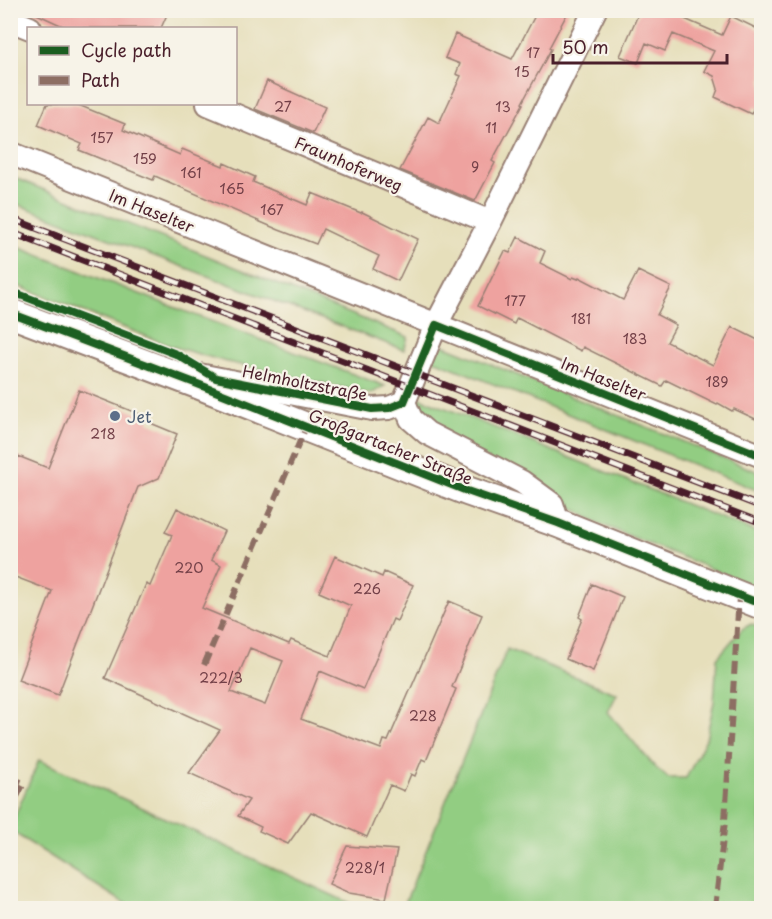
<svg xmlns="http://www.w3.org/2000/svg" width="772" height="919" font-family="'Playpen Sans',sans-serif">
	<rect width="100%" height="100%" fill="#f7f3e8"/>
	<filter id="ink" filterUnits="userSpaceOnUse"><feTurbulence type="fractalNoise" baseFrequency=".0167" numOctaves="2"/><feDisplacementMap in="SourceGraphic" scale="12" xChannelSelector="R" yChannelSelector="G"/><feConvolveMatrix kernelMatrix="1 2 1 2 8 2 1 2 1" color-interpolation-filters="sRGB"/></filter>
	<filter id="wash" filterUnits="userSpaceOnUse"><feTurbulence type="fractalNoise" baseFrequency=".008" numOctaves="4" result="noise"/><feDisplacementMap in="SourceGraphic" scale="24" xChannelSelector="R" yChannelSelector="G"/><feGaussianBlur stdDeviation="1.35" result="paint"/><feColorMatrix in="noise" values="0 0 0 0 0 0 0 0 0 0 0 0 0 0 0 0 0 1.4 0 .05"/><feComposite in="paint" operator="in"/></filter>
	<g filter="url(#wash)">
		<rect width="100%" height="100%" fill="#e6dfbb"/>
		<path fill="#92cd82" stroke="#6e7656" stroke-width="1.5" d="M10,176l398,161 -4,13 -393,-148z
			M10,244l174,67 201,75 -14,8 -148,-33 -52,-15 -160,-63z
			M443,345l318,128v19l-330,-133z
			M418,397l343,137v55l-161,-65 -172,-99 -13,-16z
			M751,624l11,4 -1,280h-358l104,-259 110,45 -9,18 47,55 13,11h18l20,-39 8,-37 3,-44 25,-29z
			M39,760l321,148h-228l-121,-77v-6z"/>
		<g id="blocks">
			<path fill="#eea29f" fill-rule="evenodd" d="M28,10h141l-8,18h-94z
				M538,10h31l-20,38 2,1 -29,54 1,1 -31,57 3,2 -20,38 -75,-31 28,-53 11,6 22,-47 -5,-2 4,-10 -15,-6 10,-24 57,25z
				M640,10h43l-3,7 42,18 9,-19 31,15v79l-8,-3 -3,7 -36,-17 3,-8 -4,-13 -10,-5 10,-20 -41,-17 -8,17 -19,-8 -8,20 -18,-7z
				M267,81l58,26 -12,26 -58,-24z
				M47,104h29l49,20 -2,6 57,25 2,-6 41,17 1,-3 31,14 -2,5 54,23 5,-12 49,20 1,-1 56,27 -20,42 -25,-12 6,-13 -56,-27 -7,15 -37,-14 -124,-54 -2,4 -74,-30 3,-6 -44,-19z
				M518,237l27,14 -5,12 32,16 1,-2 5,2 1,-2 44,23 15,-29 33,16 -14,28 19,10 -9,17 46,23 19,-38 30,15v80l-28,-13 -2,2 -14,-8 -1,2 -51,-25 -4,6 -79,-39 -2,4 -64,-33 -3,6 -36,-18 27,-55 5,2z
				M79,390l70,28 -1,4 29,12 -18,44 -21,9 -80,208 -40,-15 34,-89 -42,-16v-98l8,-21 30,12z
				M177,508l47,23 -13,29 10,5 -19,43 87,36 2,-4 39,16 21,-50 -32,-14 16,-36 47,21 2,-5 29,13 -16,36 -4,-2 -30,70 -43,-18 -19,48 80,30 3,-9 4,1 61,-140 33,14 -30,72 4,2 -30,72 -4,-2 -7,17 -4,-2 -7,17 -14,-6 -23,52 -56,-25 -23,32 -29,-13 2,-4 -23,-11 11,-16 -60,-27 31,-43 -115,-52 41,-94 4,2 22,-51 -7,-3zM250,648l33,13 -18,44 -34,-13z
				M592,584l31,13 -30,74 -27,-12 16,-40 -3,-2z
				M347,846l50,4 -11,49 -37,-6 -20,-9z"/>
		</g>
	</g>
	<g filter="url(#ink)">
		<use href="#blocks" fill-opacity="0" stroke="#987f73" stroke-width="1.5"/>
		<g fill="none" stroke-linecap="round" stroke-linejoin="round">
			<g stroke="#987f73" stroke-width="26">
				<path id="minor" d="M10,20l20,8
					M208,104l282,118
					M10,153l752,303
					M199,375l173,34 17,-1 15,-6 32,-77 54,-103 105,-212
					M404,402l7,17 16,14 95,49 30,22 6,19"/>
			</g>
			<g stroke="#987f73" stroke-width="32">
				<path id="major" d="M10,313l185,70 272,108 91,32 204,82"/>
			</g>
			<use href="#minor" stroke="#fff" stroke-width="22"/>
			<use href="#major" stroke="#fff" stroke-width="28"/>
			<g stroke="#4a1f2b" stroke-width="7">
				<path id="rail" d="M10,218l752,289
					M10,232l752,291"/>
			</g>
			<use href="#rail" stroke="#f7f3e8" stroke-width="4.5" stroke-dasharray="14" stroke-linecap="butt"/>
			<path stroke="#8d6e63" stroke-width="6" stroke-dasharray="12 6" stroke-linecap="butt" d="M204,665l102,-238
				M10,778l14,5 -14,27
				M715,908l10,-87 14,-225"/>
			<g stroke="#f7f3e8" stroke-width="11">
				<path id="cycleway" d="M10,291l166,63 40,24 156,31 17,-1 15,-6 32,-77 326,131
					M10,313l185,70 272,108 91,32 195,78"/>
			</g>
			<use href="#cycleway" stroke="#1b5e20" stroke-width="8"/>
		</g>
	</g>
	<circle fill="#5c6f8a" stroke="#f7f3e8" stroke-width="2" cx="115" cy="416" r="6"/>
	<g text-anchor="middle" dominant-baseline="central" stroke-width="4.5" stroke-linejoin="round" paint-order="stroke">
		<g font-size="14" fill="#734048">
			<text x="533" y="52">17</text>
			<text x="522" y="71">15</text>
			<text x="283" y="106">27</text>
			<text x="503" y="106">13</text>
			<text x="491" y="127">11</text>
			<text x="102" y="137">157</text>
			<text x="145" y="158">159</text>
			<text x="475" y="166">9</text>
			<text x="191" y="172">161</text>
			<text x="232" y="188">165</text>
			<text x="272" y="209">167</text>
			<text x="515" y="300">177</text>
			<text x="581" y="318">181</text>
			<text x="635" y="338">183</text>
			<text x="717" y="381">189</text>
			<text x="103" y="433">218</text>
			<text x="189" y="567">220</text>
			<text x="367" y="588">226</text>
			<text x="221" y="677">222/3</text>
			<text x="423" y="715">228</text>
			<text x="365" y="867">228/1</text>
		</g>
		<g font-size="16" fill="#4a1f2b" stroke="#f7f3e8">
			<text transform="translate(349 163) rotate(23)">Fraunhoferweg</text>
			<text transform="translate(152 210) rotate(22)">Im Haselter</text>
			<text transform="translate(604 378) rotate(22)">Im Haselter</text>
			<text transform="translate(305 382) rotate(11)">Helmholtzstraße</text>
			<text transform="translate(391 446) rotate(22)">Großgartacher Straße</text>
		</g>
		<g font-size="16" fill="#4e5e75" stroke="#f7f3e8" text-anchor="start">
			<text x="127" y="416">Jet</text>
		</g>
	</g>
	<rect width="772" height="919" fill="none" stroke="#f7f3e8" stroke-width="36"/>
	<rect x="27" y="27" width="210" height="78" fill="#f7f3e8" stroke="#b29e9c" stroke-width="1.5"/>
	<rect x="39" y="46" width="30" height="9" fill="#1b5e20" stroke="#b29e9c" stroke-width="1.5"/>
	<text x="81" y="57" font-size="18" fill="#4a1f2b">Cycle path</text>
	<rect x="39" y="76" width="30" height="9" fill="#8d6e63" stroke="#b29e9c" stroke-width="1.5"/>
	<text x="81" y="87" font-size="18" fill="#4a1f2b">Path</text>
	<path d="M553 54v9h174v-9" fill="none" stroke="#4a1f2b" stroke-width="3"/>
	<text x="562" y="54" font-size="18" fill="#4a1f2b" stroke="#f7f3e8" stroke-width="4.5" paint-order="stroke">50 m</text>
</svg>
